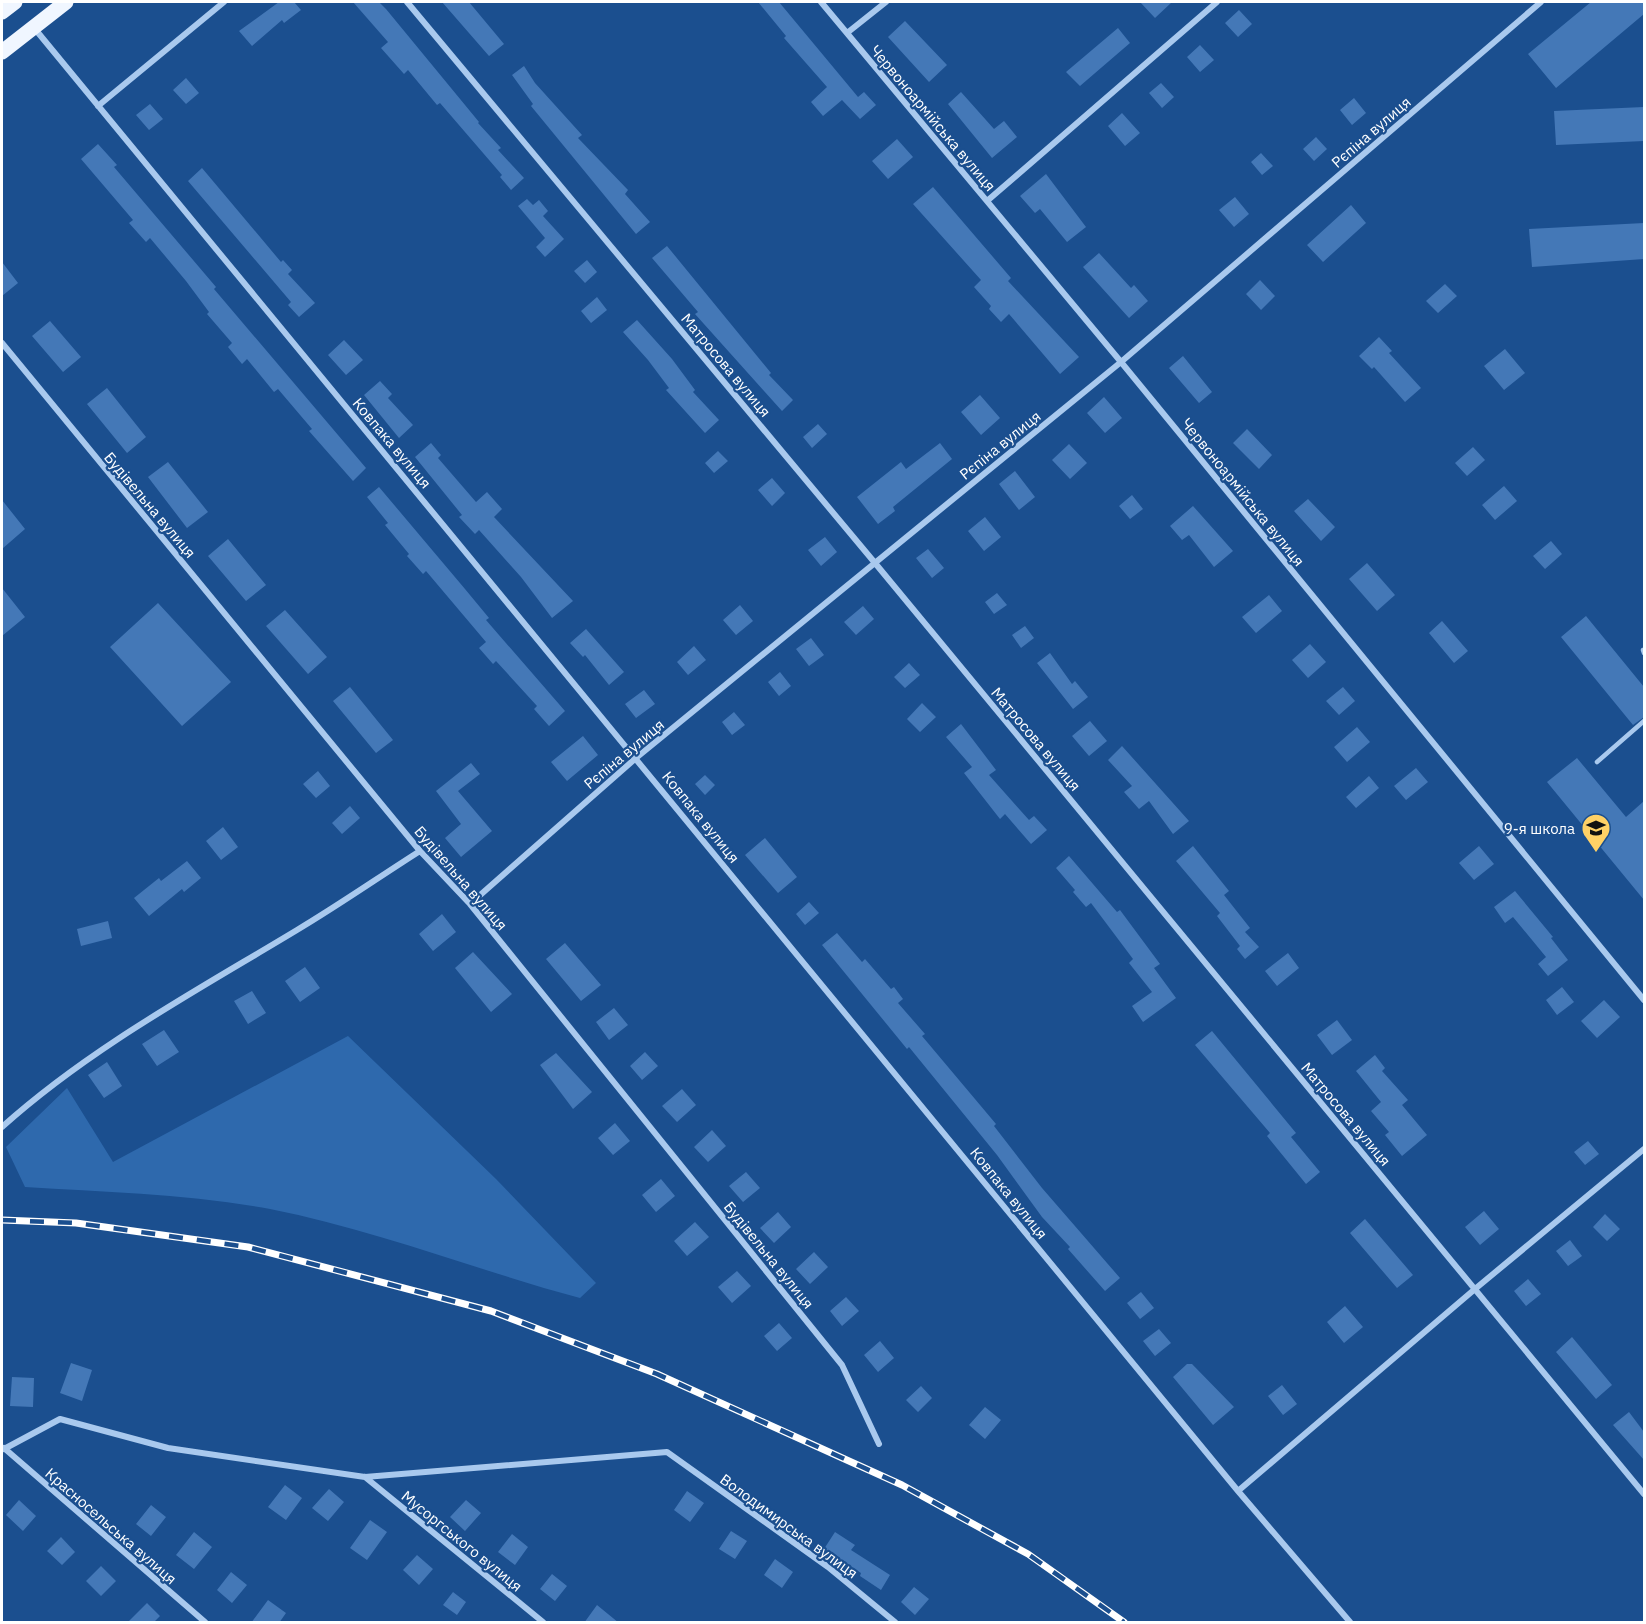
<svg xmlns="http://www.w3.org/2000/svg" width="1646" height="1624" font-family="'IBM Plex Sans',sans-serif">
	<rect width="100%" height="100%" fill="#1b4f8f"/>
	<path fill="#2e69ad" d="M348,1036l148,143 100,104 -16,15c-104,-28 -204,-68 -310,-89 -80,-15 -164,-17 -245,-22l-19,-40 61,-59 46,74z"/>
	<path fill="#4478b7" d="M279,2h15l7,8 -17,13 -2,-3 -30,26 -13,-15z
		M353,2h26l7,7 93,113 -1,1 23,25 -3,2 26,28 -13,12 -11,-13 2,-2 -62,-72 -3,2 -29,-35 -4,4 -23,-26 7,-6z
		M442,2h27l35,42 -15,12z
		M758,2h21l79,95 6,-5 12,13 -16,14 -18,-19 -19,16 -12,-14 16,-15 -43,-49 2,-2z
		M1140,2h32l-17,16z
		M1591,2h53v12l-88,74 -28,-34z
		M1239,10l13,14 -14,13 -13,-14z
		M905,21l42,44 -18,17 -41,-45z
		M1118,28l12,15 -50,43 -14,-14z
		M1200,45l14,15 -14,12 -13,-15z
		M524,66l11,17 47,52 -4,3 50,52 -3,4 25,28 -14,12 -105,-128 2,-2 -21,-29z
		M186,78l13,15 -13,11 -13,-14z
		M1161,83l13,14 -12,11 -13,-15z
		M961,92l33,37 10,-8 13,16 -25,21 -44,-54z
		M1354,98l12,15 -14,12 -12,-15z
		M150,104l13,15 -14,11 -13,-15z
		M1644,107v34l-88,4 -2,-34z
		M1122,113l18,20 -15,13 -17,-20z
		M1316,137l11,12 -13,12 -11,-12z
		M897,139l16,18 -25,22 -16,-18z
		M98,144l19,21 -3,2 102,120 -2,2 152,179 -13,13 -44,-50 3,-2 -34,-40 -4,3 -27,-33 -5,5 -14,-17 4,-4 -25,-29 2,-2 -23,-31 -36,-43 -4,4 -17,-19 4,-3 -52,-61z
		M1261,153l12,13 -11,9 -11,-13z
		M202,168l79,94 2,-2 9,10 -4,4 27,29 -16,14 -11,-12 3,-3 -103,-121z
		M1046,174l40,53 -19,15 -27,-33 -5,4 -15,-17z
		M933,187l78,91 -3,3 71,76 -19,17 -51,-60 -8,8 -12,-13 2,-3 -17,-19 7,-7 -68,-76z
		M1235,197l14,17 -15,13 -15,-17z
		M527,199l6,6 6,-5 9,11 -5,5 21,23 -19,18 -9,-10 9,-9 -27,-32z
		M1351,205l15,18 -43,39 -16,-17z
		M1644,223v36l-112,8 -3,-38z
		M667,246l104,127 -2,2 24,25 -11,11 -87,-97 3,-2 -46,-54z
		M1099,253l32,35 3,-3 14,16 -19,17 -46,-51z
		M587,260l10,12 -12,11 -11,-12z
		M2,262l16,21 -16,13z
		M1260,280l15,16 -14,14 -15,-16z
		M1445,284l12,12 -19,17 -12,-12z
		M597,297l10,13 -16,13 -10,-12z
		M637,320l35,39 23,31 -2,2 26,28 -14,13 -39,-43 3,-2 -21,-28 -25,-28z
		M50,321l31,36 -18,15 -31,-36z
		M1379,337l13,14 -3,2 32,35 -16,14 -31,-35 -2,2 -13,-13z
		M344,340l19,20 -17,15 -18,-20z
		M1505,349l20,24 -21,17 -20,-24z
		M1183,356l29,36 -13,11 -30,-35z
		M380,381l12,13 -4,4 25,27 -14,13 -35,-43z
		M107,388l39,49 -19,16 -40,-49z
		M980,395l20,23 -19,17 -20,-23z
		M1104,397l18,21 -17,15 -18,-20z
		M818,424l9,10 -15,14 -9,-11z
		M1247,429l25,26 -13,14 -26,-26z
		M431,443l10,12 -3,3 38,44 11,-10 15,17 -8,8 79,84 -21,17 -31,-41 -42,-47 -4,4 -16,-17 3,-2 -47,-58z
		M940,443l12,16 -59,48 2,4 -17,13 -21,-27 44,-35 5,7z
		M1069,444l18,19 -17,16 -18,-19z
		M1473,447l12,13 -18,16 -12,-13z
		M718,451l10,10 -14,12 -9,-10z
		M168,462l40,50 -21,16 -39,-51z
		M1015,471l20,26 -16,13 -20,-26z
		M772,478l13,15 -13,13 -14,-16z
		M1504,486l13,15 -22,19 -13,-15z
		M379,487l86,102 24,29 -3,2 79,91 -16,15 -15,-17 3,-3 -41,-45 -3,3 -14,-16 7,-6 -60,-71 -3,3 -16,-18 2,-2 -24,-29 3,-2 -21,-26z
		M1132,495l11,14 -13,10 -11,-13z
		M1308,499l27,28 -14,14 -27,-30z
		M2,500l23,29 -23,20z
		M1193,506l40,45 -19,16 -25,-32 -7,5 -12,-14z
		M985,517l16,20 -17,14 -16,-20z
		M825,537l12,15 -16,14 -13,-16z
		M228,539l38,46 -20,16 -38,-45z
		M1551,541l11,13 -17,15 -12,-13z
		M928,549l16,19 -12,10 -16,-20z
		M1367,563l28,32 -18,16 -28,-32z
		M2,588l23,29 -23,19z
		M997,593l10,12 -13,9 -9,-12z
		M1269,595l13,16 -26,22 -14,-16z
		M158,603l73,79 -49,44 -72,-79z
		M740,605l13,16 -17,14 -13,-15z
		M863,606l11,13 -18,16 -12,-13z
		M285,610l42,47 -19,17 -42,-48z
		M1586,616l58,71v30l-11,8 -72,-88z
		M1442,621l26,30 -14,12 -25,-30z
		M1025,626l9,12 -13,10 -9,-13z
		M586,629l38,43 -15,13 -24,-30 -2,2 -13,-14z
		M811,638l13,17 -15,11 -13,-17z
		M1310,644l16,18 -18,16 -16,-18z
		M694,646l12,14 -18,15 -11,-13z
		M1050,653l22,31 3,-3 13,16 -15,12 -36,-46z
		M909,663l11,12 -15,13 -11,-11z
		M780,672l11,14 -12,10 -11,-14z
		M350,687l43,53 -17,13 -43,-52z
		M1343,687l12,14 -16,14 -13,-14z
		M644,690l11,14 -19,14 -11,-14z
		M922,703l14,14 -16,15 -13,-13z
		M734,712l11,13 -13,10 -10,-13z
		M1090,721l17,20 -18,15 -17,-20z
		M961,724l35,46 -7,5 40,45 5,-4 13,14 -16,14 -26,-30 -5,5 -36,-46 8,-6 -26,-30z
		M1357,727l13,15 -23,20 -13,-15z
		M583,736l15,19 -31,26 -16,-19z
		M1122,746l67,75 -16,13 -24,-33 -10,8 -15,-17 8,-6 -24,-26z
		M1577,758l49,59 18,-16v99l-97,-118z
		M471,763l9,11 -22,17 34,40 -31,26 -16,-19 16,-14 -25,-33z
		M1416,768l12,14 -22,18 -12,-14z
		M318,771l12,15 -14,12 -13,-14z
		M705,775l10,10 -10,10 -10,-11z
		M1369,776l10,12 -23,20 -10,-11z
		M350,806l10,12 -18,16 -10,-11z
		M223,827l15,20 -17,13 -15,-19z
		M765,838l32,39 -19,16 -33,-38z
		M1193,846l36,45 -5,4 26,33 -5,4 14,15 -14,12 -8,-10 3,-3 -23,-30 3,-3 -44,-52z
		M1479,846l15,18 -20,16 -15,-17z
		M1069,856l48,56 3,-2 40,54 -6,4 22,30 -33,24 -11,-16 20,-14 -23,-29 4,-4 -42,-56 -5,4 -13,-15 2,-2 -19,-22z
		M187,861l14,17 -17,14 -2,-3 -33,27 -15,-18 25,-20 2,3z
		M1515,891l38,46 -2,1 17,22 -20,16 -10,-12 8,-7 -33,-40 -8,6 -11,-16z
		M809,902l10,11 -14,12 -9,-11z
		M442,914l14,18 -23,19 -14,-17z
		M108,921l4,17 -31,8 -4,-17z
		M837,933l25,29 3,-3 26,30 3,-2 9,12 -5,4 27,31 -3,2 74,88 -2,2 48,62 78,90 -15,13 -37,-42 2,-2 -28,-30 -45,-62 -88,-108 -2,2 -85,-104z
		M565,943l36,42 -20,16 -35,-42z
		M473,952l39,42 -21,18 -36,-44z
		M1288,953l11,15 -22,18 -12,-15z
		M305,967l15,21 -20,14 -15,-21z
		M1562,987l12,15 -17,13 -11,-15z
		M252,991l14,22 -18,11 -14,-23z
		M1604,1000l16,17 -23,21 -16,-17z
		M614,1008l14,17 -19,15 -13,-18z
		M1337,1020l15,20 -20,15 -15,-20z
		M164,1030l15,22 -22,14 -15,-22z
		M1212,1031l84,102 -5,4 29,35 -14,12 -39,-48 3,-3 -75,-88z
		M645,1052l13,14 -16,14 -12,-14z
		M556,1053l36,39 -19,17 -33,-44z
		M1375,1055l10,13 -3,3 26,29 -6,5 25,30 -25,21 -17,-21 4,-3 -18,-21 10,-9 -25,-31z
		M107,1062l15,24 -18,12 -16,-23z
		M682,1089l14,16 -19,17 -15,-16z
		M615,1123l15,18 -17,14 -15,-17z
		M712,1130l14,16 -18,16 -14,-15z
		M1588,1141l11,13 -14,11 -11,-13z
		M746,1172l14,16 -17,14 -14,-16z
		M661,1179l14,17 -19,16 -14,-17z
		M1484,1211l15,18 -19,16 -15,-18z
		M778,1212l13,15 -17,16 -14,-15z
		M1605,1214l15,15 -13,12 -14,-14z
		M1365,1219l48,56 -16,13 -47,-55z
		M695,1222l14,15 -22,19 -13,-15z
		M1570,1240l12,16 -14,10 -12,-15z
		M814,1252l14,15 -18,17 -14,-15z
		M737,1271l14,15 -19,17 -14,-16z
		M1528,1279l13,15 -15,12 -12,-15z
		M1141,1292l13,16 -14,11 -13,-16z
		M846,1297l13,14 -17,15 -12,-15z
		M1345,1306l18,21 -19,16 -17,-21z
		M779,1323l13,15 -15,13 -13,-15z
		M1159,1329l12,14 -16,13 -12,-15z
		M1572,1337l40,48 -16,14 -40,-47z
		M880,1341l14,17 -16,14 -14,-17z
		M71,1363l21,7 -10,31 -22,-8z
		M1187,1364h5l42,43 -21,18 -40,-48z
		M12,1377l22,1 -1,29 -23,-1z
		M1282,1385l15,19 -14,11 -15,-19z
		M921,1386l11,12 -14,14 -12,-12z
		M985,1407l16,13 -16,19 -16,-14z
		M1629,1412l15,20v28l-31,-35z
		M285,1485l17,13 -16,22 -18,-13z
		M329,1489l15,13 -16,19 -16,-13z
		M687,1491l17,12 -14,19 -16,-12z
		M19,1500l17,16 -13,15 -17,-16z
		M466,1500l15,13 -16,18 -15,-14z
		M151,1505l15,12 -15,19 -15,-12z
		M370,1520l17,12 -20,28 -17,-12z
		M731,1531l16,10 -12,18 -16,-10z
		M194,1532l18,15 -18,22 -18,-14z
		M835,1532l20,13 -4,5 39,25 -9,15 -21,-14 1,-3 -37,-24z
		M512,1534l16,13 -13,18 -17,-13z
		M61,1537l14,15 -13,13 -15,-14z
		M417,1555l16,14 -14,16 -16,-15z
		M775,1559l18,13 -11,16 -18,-13z
		M101,1566l15,15 -15,15 -15,-15z
		M231,1572l16,13 -15,18 -15,-13z
		M552,1574l15,12 -12,15 -15,-12z
		M914,1587l15,12 -14,16 -14,-13z
		M453,1592l13,10 -9,13 -14,-10z
		M268,1600l18,13 -7,10h-28z
		M147,1603l13,13 -7,7h-26z
		M597,1605l22,18h-35z"/>
	<g fill="none" stroke-linecap="round" stroke-linejoin="round">
		<path stroke="#a9c9ee" stroke-width="4.5" d="M1643,650l1,3
			M1597,762l47,-41"/>
		<path stroke="#a9c9ee" stroke-width="6" d="M407,2l468,561 769,931
			M821,2l300,360 523,638
			M35,29l1203,1462 112,131
			M847,33l39,-31
			M98,106l126,-104
			M987,201l230,-199
			M2,343l418,508 50,53 372,461 37,79
			M470,904l166,-146 485,-396 420,-360
			M2,1127c88,-79 194,-136 295,-197 42,-25 82,-53 123,-79
			M4,1448l201,174
			M4,1449l56,-30 108,29 197,29 302,-25 161,115 67,55
			M365,1477l178,145
			M1238,1491l237,-202 169,-140"/>
		<path stroke="#f0f6ff" stroke-width="15" d="M2,12l13,-10
			M2,52l64,-50"/>
		<g stroke="#fff" stroke-width="7">
			<path id="rail" d="M2,1220l74,3 172,24 243,64 166,63 245,111 126,69 96,68"/>
		</g>
		<use href="#rail" stroke="#1b4f8f" stroke-width="4.5" stroke-dasharray="14" stroke-linecap="butt"/>
	</g>
	<defs>
		<g id="school-pin" transform="scale(1.5)"><path d="M0 17L-7.5 6A9.5 9.5 0 1 1 7.5 6Z" fill="#ffd166" stroke="#1b4f8f"/><path d="M0-5L7-2L0 1L-7-2ZM-4 1L0 2.5L4 1V4Q0 6-4 4Z" fill="#111"/></g>
	</defs>
	<g fill-rule="evenodd">
		<use href="#school-pin" x="1596" y="828"/>
	</g>
	<g text-anchor="middle" dominant-baseline="central" stroke-width="4.5" stroke-linejoin="round" paint-order="stroke">
		<g font-size="15" fill="#fff" stroke="#1b4f8f">
			<text transform="translate(933 118) rotate(50)">Червоноармійська вулиця</text>
			<text transform="translate(1371 132) rotate(-41)">Рєпіна вулиця</text>
			<text transform="translate(726 365) rotate(50)">Матросова вулиця</text>
			<text transform="translate(392 443) rotate(50)">Ковпака вулиця</text>
			<text transform="translate(1000 445) rotate(-39)">Рєпіна вулиця</text>
			<text transform="translate(1243 492) rotate(51)">Червоноармійська вулиця</text>
			<text transform="translate(150 505) rotate(50)">Будівельна вулиця</text>
			<text transform="translate(1036 739) rotate(50)">Матросова вулиця</text>
			<text transform="translate(624 754) rotate(-40)">Рєпіна вулиця</text>
			<text transform="translate(701 817) rotate(51)">Ковпака вулиця</text>
			<text transform="translate(461 878) rotate(49)">Будівельна вулиця</text>
			<text transform="translate(1346 1114) rotate(50)">Матросова вулиця</text>
			<text transform="translate(1009 1193) rotate(51)">Ковпака вулиця</text>
			<text transform="translate(769 1255) rotate(51)">Будівельна вулиця</text>
			<text transform="translate(111 1526) rotate(41)">Красносельська вулиця</text>
			<text transform="translate(789 1526) rotate(36)">Володимирська вулиця</text>
			<text transform="translate(462 1541) rotate(39)">Мусоргського вулиця</text>
		</g>
		<g font-size="15" fill="#fff" stroke="#1b4f8f" text-anchor="end">
			<text x="1575" y="828">9-я школа</text>
		</g>
	</g>
	<rect width="1646" height="1624" fill="none" stroke="#ffffff" stroke-width="6"/>
</svg>
